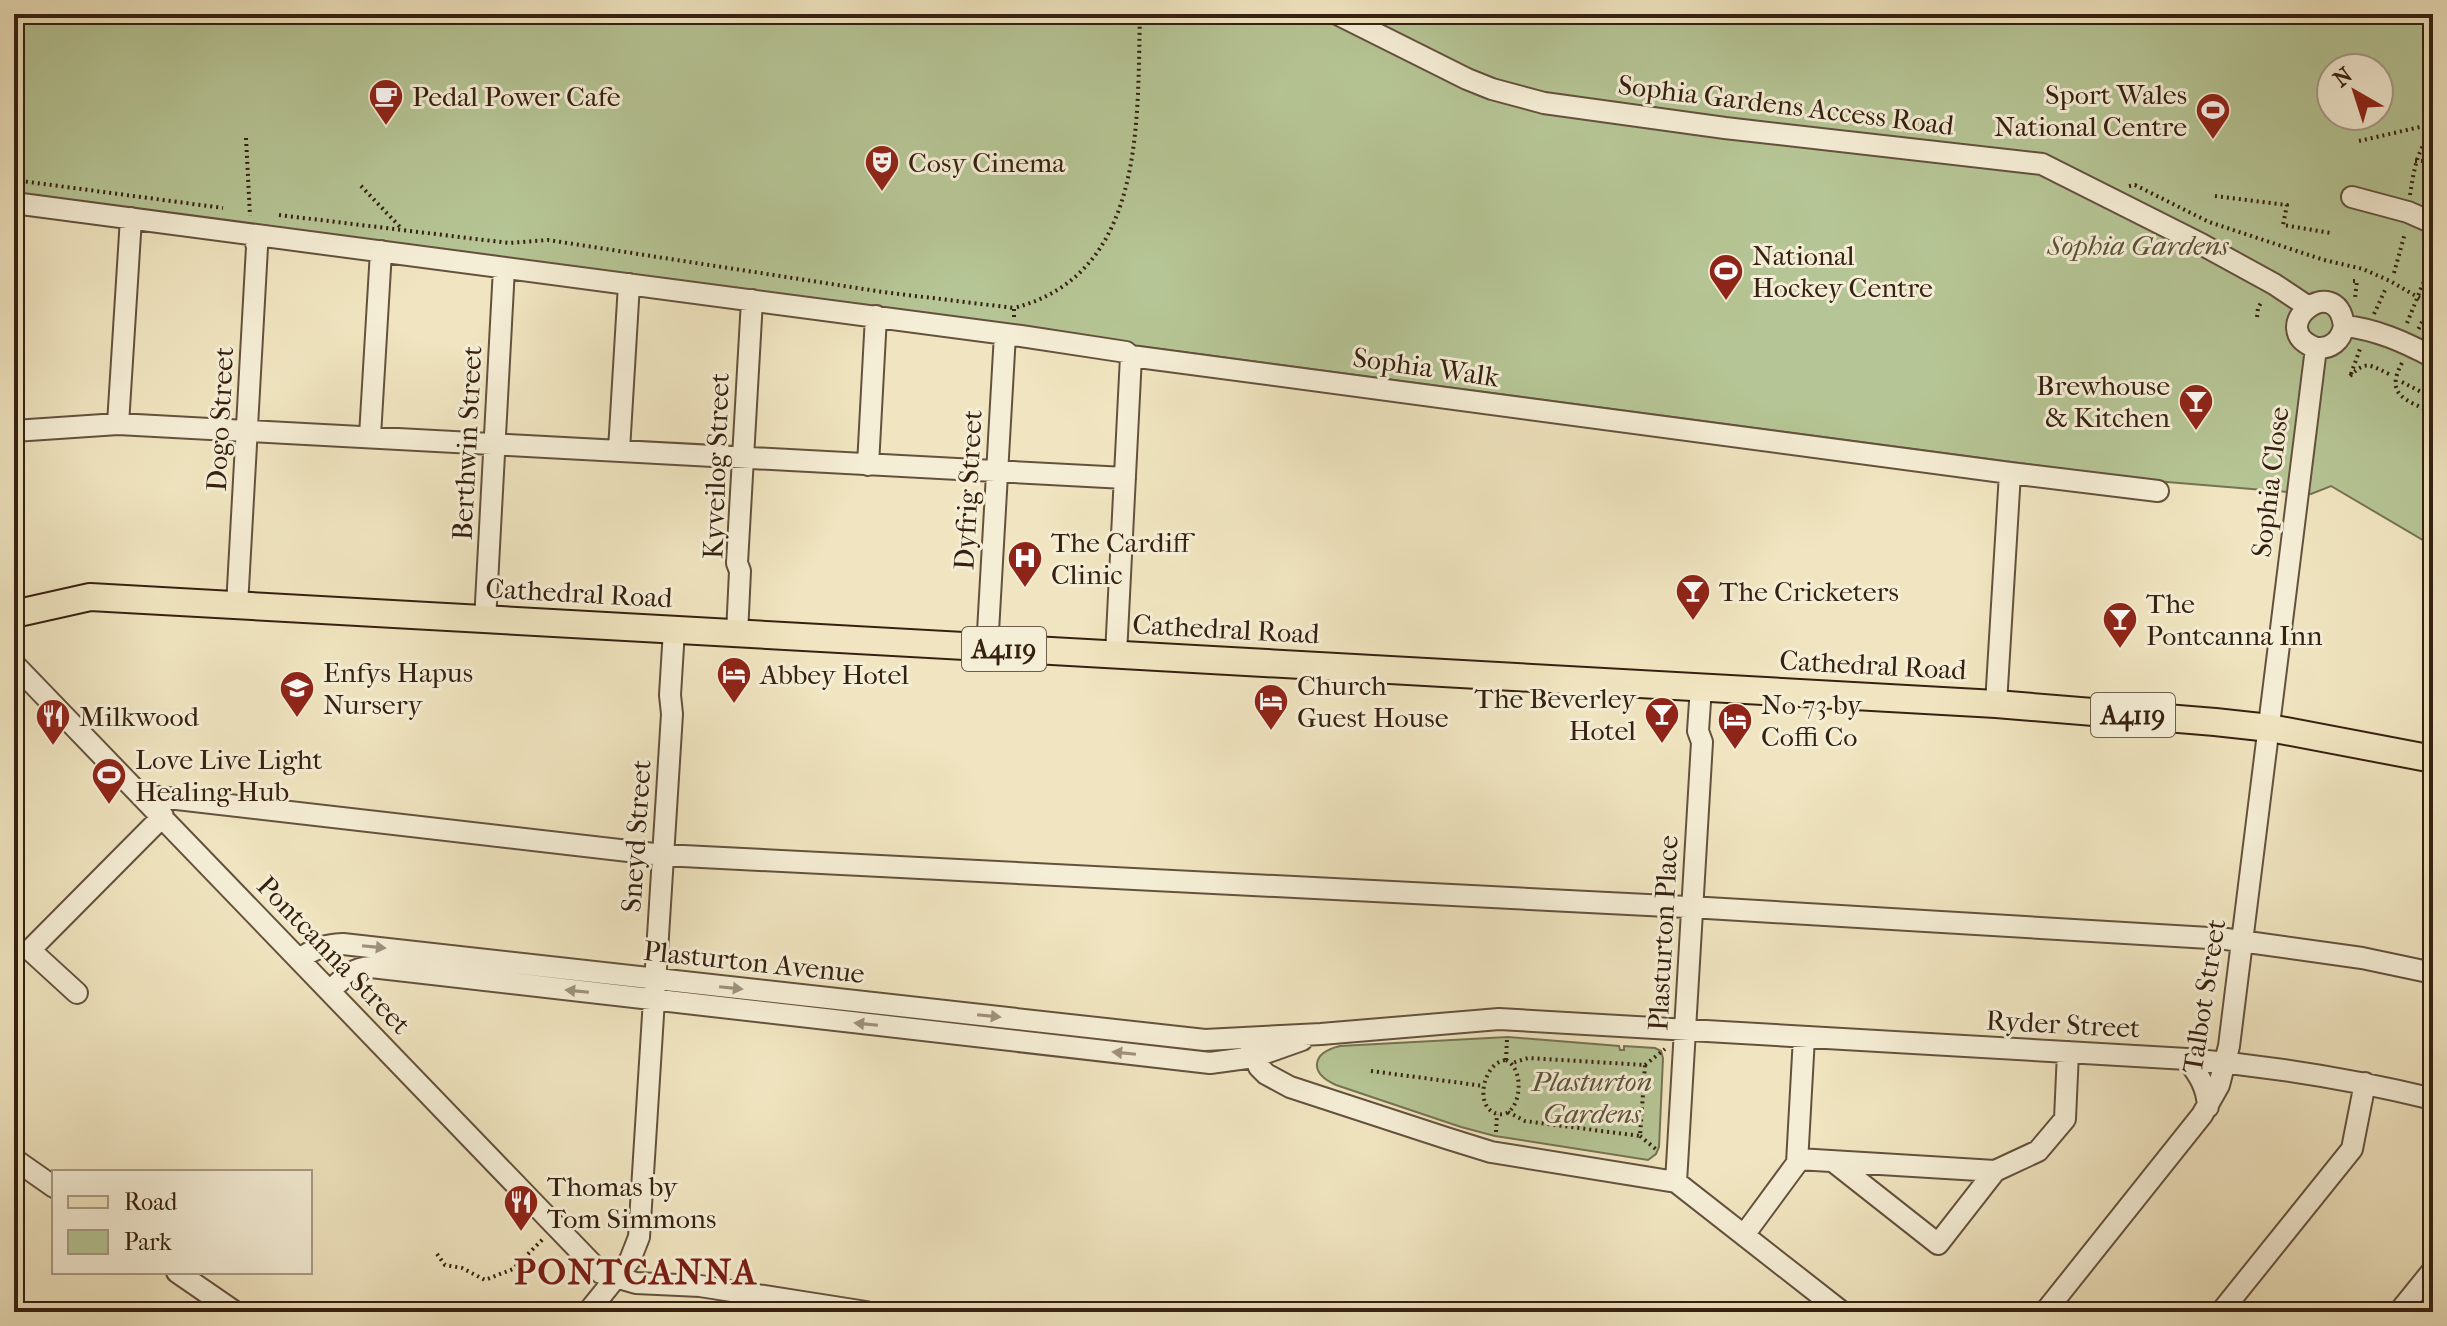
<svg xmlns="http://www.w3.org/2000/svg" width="2447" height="1326" font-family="'IM FELL French Canon',serif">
	<rect width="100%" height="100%" fill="#f0e5c0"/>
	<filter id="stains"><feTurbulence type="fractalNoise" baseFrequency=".0025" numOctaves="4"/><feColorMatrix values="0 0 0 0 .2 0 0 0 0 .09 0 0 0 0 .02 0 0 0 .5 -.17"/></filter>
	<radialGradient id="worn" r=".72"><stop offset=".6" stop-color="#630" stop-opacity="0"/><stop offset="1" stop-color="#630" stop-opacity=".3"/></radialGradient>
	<path fill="#b6c595" stroke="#767253" stroke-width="2" fill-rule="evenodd" d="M14,14h2419v532l-102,-60 -20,8 -156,-13 -2141,-284zM2331,68h48v48h-48z
		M959,1021l245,27 1,5 -248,-27 -1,-3z
		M1508,1037l111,9 1,4h4v-4l31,2 6,3 2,7 -4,89 -3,7 -8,6 -153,-24 -34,-9 -125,-42c-27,-12 -25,-32 4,-39z"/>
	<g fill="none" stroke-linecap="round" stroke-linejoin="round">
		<g stroke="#64513d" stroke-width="24">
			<path id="minor" d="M1337,14l130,65 25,10 52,14 181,25 317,36 159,80 73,40 33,22
				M2352,197l56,15 25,11
				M14,203l1007,133 105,16 5,4 879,117 148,18
				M2344,326c32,3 60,16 89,31
				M2316,348c-53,-20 21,-79 28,-22
				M2316,348c15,1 25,-7 28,-22
				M118,424l13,-206
				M14,431l104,-7 1007,54
				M370,436l11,-185
				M619,450l10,-166
				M868,465l8,-149
				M237,606l20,-359 -3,-12
				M485,621l19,-353
				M737,634l3,-63 -3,-8 15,-263
				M987,649l18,-315
				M1116,655l15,-299
				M14,664l587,609 35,10 64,3 166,26
				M1996,704l14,-231
				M142,795l521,60 1044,53 519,31 136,19 71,15
				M300,959c14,-11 25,-14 43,-15l862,96 116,-6 178,-15 688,40c83,7 164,20 246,40
				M330,991c13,-13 22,-23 41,-24l839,96 44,-6 48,-17
				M77,993l-47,-43 133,-134
				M1251,1047l8,20 7,7 24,13 156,51 45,14 185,30 166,130
				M2187,1059c12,16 20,28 21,48
				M14,1159l40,28
				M1798,1159l197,12 43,-20 27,-32 3,-67
				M1834,1162l104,82 57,-73
				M1676,1182l26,-440 -4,-11 3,-44
				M1744,1235l53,-72 7,-126
				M177,1272l58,40
				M588,1312l42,-52 9,-23 33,-523 -2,-19 4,-65
				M2045,1312l157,-197 17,-30 10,-39 87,-698
				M2221,1312l131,-163 13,-66
				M2399,1312l34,-42"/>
		</g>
		<g stroke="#362011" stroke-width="30">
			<path id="major" d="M14,614l76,-17 1906,107 219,18 55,6 163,31"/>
		</g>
		<path stroke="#362011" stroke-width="4" stroke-dasharray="2 4" stroke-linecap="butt" d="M246,138l4,78
			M2359,141l74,-17
			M2415,161h18
			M14,180l209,28
			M361,186l41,43
			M2129,186l6,-1 74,37 115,38 39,9 27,12 31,18 5,5 2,6 -10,20
			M2410,195c4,-24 6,-45 23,-63
			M2215,196l72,9 -4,20 48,8
			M279,215l230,28 39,-3 335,52 131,16
			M2394,273l11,-40
			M2353,281h4l-2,17
			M2374,314l12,-26
			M1014,317v-9c132,-34 123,-186 126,-294
			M2257,317l1,-9 4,-7
			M2407,323l26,-64
			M2402,363c-18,33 5,37 31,50
			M2351,374l9,-25
			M2350,376c16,-16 20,-11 39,-2
			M2402,382l31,16
			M1506,1060c21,10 14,59 -8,54 -25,-5 -15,-52 8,-54z
			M1506,1060l1,-21
			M1645,1065l20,-16
			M1371,1071l113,15
			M1508,1112l17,9 115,15 5,-71 -117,-7 -16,5
			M1496,1132l1,-18
			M1640,1136l17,14
			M437,1254l8,11 17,3 23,12 28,-11 30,-30"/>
		<use href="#minor" stroke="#f5eed6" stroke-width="20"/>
		<use href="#major" stroke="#f0e5c0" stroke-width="26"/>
	</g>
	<defs><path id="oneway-solid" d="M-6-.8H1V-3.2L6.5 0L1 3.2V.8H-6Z" transform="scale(2)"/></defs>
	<g fill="#9f917d">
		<use href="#oneway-solid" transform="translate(374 947) rotate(6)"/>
		<use href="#oneway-solid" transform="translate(731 988) rotate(6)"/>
		<use href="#oneway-solid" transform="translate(577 991) rotate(-174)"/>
		<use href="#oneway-solid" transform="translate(989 1016) rotate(6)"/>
		<use href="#oneway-solid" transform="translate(866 1024) rotate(-174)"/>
		<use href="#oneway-solid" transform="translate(1124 1053) rotate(-174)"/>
	</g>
	<defs>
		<g id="cafe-pin" transform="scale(1.8)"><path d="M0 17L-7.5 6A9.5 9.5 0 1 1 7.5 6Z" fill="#8f2418" stroke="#f5eed6"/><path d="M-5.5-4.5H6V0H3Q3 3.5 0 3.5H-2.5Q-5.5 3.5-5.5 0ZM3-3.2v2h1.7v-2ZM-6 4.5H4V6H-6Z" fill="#fff"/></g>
		<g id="stadium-pin" transform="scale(1.8)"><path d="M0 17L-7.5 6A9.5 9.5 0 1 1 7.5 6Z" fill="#8f2418" stroke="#f5eed6"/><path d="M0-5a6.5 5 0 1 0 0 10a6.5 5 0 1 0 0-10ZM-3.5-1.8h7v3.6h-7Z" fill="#fff"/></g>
		<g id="theatre-pin" transform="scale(1.8)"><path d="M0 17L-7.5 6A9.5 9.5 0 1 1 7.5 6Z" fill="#8f2418" stroke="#f5eed6"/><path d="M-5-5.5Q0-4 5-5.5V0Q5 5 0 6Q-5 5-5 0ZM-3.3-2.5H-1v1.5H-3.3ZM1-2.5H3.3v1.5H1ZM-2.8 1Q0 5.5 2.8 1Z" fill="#fff"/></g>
		<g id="bar-pin" transform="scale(1.8)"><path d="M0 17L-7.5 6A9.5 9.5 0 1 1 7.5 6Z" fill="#8f2418" stroke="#f5eed6"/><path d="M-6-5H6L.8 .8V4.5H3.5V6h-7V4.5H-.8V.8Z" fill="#fff"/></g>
		<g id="hospital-pin" transform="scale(1.8)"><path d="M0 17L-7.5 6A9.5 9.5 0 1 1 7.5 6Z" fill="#8f2418" stroke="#f5eed6"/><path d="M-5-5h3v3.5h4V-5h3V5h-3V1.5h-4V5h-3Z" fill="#fff"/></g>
		<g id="hotel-pin" transform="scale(1.8)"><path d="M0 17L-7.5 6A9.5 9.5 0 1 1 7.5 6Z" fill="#8f2418" stroke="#f5eed6"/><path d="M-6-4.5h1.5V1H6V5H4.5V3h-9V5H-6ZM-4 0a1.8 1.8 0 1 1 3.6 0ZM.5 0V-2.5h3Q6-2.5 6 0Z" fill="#fff"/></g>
		<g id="school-pin" transform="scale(1.8)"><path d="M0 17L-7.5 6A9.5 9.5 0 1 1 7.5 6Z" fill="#8f2418" stroke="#f5eed6"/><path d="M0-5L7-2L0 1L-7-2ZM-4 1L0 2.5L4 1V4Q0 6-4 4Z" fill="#fff"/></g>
		<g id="restaurant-pin" transform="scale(1.8)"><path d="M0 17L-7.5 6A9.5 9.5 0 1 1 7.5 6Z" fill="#8f2418" stroke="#f5eed6"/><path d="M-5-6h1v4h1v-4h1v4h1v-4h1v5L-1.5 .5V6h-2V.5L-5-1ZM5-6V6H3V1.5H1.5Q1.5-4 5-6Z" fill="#fff"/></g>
	</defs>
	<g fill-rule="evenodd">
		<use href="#cafe-pin" x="386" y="96"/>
		<use href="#stadium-pin" x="2213" y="110"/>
		<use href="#theatre-pin" x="882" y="162"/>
		<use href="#stadium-pin" x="1726" y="271"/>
		<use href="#bar-pin" x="2196" y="401"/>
		<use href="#hospital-pin" x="1025" y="558"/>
		<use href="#bar-pin" x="1693" y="591"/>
		<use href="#bar-pin" x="2120" y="619"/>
		<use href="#hotel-pin" x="734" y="674"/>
		<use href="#school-pin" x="297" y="688"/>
		<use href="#hotel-pin" x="1271" y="701"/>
		<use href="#bar-pin" x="1662" y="714"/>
		<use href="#restaurant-pin" x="53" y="716"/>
		<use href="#hotel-pin" x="1735" y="720"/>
		<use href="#stadium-pin" x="109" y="775"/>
		<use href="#restaurant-pin" x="521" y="1202"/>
	</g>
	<g text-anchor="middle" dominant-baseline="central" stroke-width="6" stroke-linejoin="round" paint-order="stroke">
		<g fill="#f5eed6" stroke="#6f5e4c" stroke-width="2">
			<rect x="962" y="627" width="84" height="44" rx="6"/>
			<rect x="2091" y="693" width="84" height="44" rx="6"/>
		</g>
		<g font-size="26" font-weight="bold" fill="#362011">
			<text x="1004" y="649">A4119</text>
			<text x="2133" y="715">A4119</text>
		</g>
		<g font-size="28" fill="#362011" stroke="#f5eed6" text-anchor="start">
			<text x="2187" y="94" text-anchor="end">Sport Wales<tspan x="2187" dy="32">National Centre</tspan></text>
			<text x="412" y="96">Pedal Power Cafe</text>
			<text x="908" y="162">Cosy Cinema</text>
			<text x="1752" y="255">National<tspan x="1752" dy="32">Hockey Centre</tspan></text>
			<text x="2170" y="385" text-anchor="end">Brewhouse<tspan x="2170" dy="32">&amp; Kitchen</tspan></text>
			<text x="1051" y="542">The Cardiff<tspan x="1051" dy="32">Clinic</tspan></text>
			<text x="1719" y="591">The Cricketers</text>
			<text x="2146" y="603">The<tspan x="2146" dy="32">Pontcanna Inn</tspan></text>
			<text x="323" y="672">Enfys Hapus<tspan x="323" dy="32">Nursery</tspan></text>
			<text x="760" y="674">Abbey Hotel</text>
			<text x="1297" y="685">Church<tspan x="1297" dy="32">Guest House</tspan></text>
			<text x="1636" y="698" text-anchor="end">The Beverley<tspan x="1636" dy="32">Hotel</tspan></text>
			<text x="1761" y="704">No 73 by<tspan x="1761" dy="32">Coffi Co</tspan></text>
			<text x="79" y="716">Milkwood</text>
			<text x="135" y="759">Love Live Light<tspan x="135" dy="32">Healing Hub</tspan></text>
			<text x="547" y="1186">Thomas by<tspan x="547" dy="32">Tom Simmons</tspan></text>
		</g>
		<g font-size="28" fill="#362011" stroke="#f5eed6">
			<text transform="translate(1786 105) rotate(7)">Sophia Gardens Access Road</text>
			<text transform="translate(1426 367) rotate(8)">Sophia Walk</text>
			<text transform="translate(220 419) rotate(-87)">Dogo Street</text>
			<text transform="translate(467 443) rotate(-87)">Berthwin Street</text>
			<text transform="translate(716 466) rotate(-88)">Kyveilog Street</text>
			<text transform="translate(2270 482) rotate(-83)">Sophia Close</text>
			<text transform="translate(968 490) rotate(-87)">Dyfrig Street</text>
			<text transform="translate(579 593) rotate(3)">Cathedral Road</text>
			<text transform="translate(1226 629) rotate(3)">Cathedral Road</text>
			<text transform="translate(1873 665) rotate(3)">Cathedral Road</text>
			<text transform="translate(636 836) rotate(-86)">Sneyd Street</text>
			<text transform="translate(1663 933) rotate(-87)">Plasturton Place</text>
			<text transform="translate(334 955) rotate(46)">Pontcanna Street</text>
			<text transform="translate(754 962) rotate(6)">Plasturton Avenue</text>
			<text transform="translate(2204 996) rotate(-81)">Talbot Street</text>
			<text transform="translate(2063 1024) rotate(3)">Ryder Street</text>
		</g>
		<g font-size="28" font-style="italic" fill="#5c5239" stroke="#f5eed6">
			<text x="2138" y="245">Sophia Gardens</text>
			<text x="1592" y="1081">Plasturton<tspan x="1592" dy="32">Gardens</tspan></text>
		</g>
		<g font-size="36" font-weight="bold" letter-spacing="2" fill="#7a1f14" stroke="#f5eed6">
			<text x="636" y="1272">PONTCANNA</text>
		</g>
	</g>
	<rect width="2447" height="1326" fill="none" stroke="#f0e5c0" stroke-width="48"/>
	<rect x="16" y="16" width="2415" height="1294" fill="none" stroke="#362011" stroke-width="4"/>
	<rect x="24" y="24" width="2399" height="1278" fill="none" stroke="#362011" stroke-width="2"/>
	<rect x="52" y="1170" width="260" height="104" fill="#f5eed6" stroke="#a99c87" stroke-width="2"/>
	<rect x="68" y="1196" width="40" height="12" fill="#f0e5c0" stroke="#a99c87" stroke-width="2"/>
	<text x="124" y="1210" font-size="24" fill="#362011">Road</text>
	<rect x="68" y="1230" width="40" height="24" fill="#b6c595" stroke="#a99c87" stroke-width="2"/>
	<text x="124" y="1250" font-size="24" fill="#362011">Park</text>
	<g transform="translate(2355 92) rotate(321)"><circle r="38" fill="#f5eed6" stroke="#a99c87" stroke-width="2"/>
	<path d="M0-6L14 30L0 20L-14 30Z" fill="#8f2418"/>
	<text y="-12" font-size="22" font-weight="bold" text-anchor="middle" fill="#362011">N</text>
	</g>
	<rect width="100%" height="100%" filter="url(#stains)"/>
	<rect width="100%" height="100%" fill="url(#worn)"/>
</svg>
